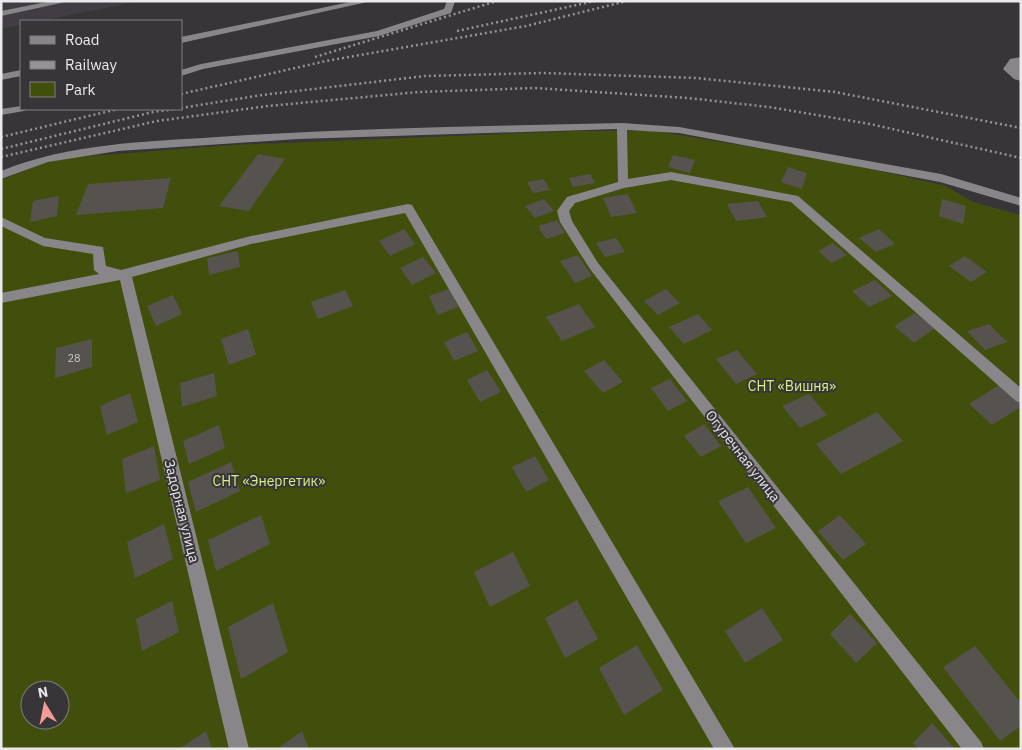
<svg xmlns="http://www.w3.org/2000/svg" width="1022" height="750" font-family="'IBM Plex Sans',sans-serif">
	<rect width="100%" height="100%" fill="#383538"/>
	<path fill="#423c44" d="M1,1h139l-100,20h-19v4l-20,4z"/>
	<path fill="#424e0c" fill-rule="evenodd" d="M574,131h81l190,32 101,23 27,16 48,13v534h-1020v-569l44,-17 20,-5 168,-13zM30,690h30v30h-30z"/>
	<path fill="#56534f" d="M258,154l27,5 -36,52 -30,-5z
		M673,155l22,5 -5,13 -22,-6z
		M788,167l19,6 -5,16 -21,-7z
		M590,174l5,9 -22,4 -4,-9z
		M171,178l-8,30 -87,7 12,-31z
		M544,179l6,11 -17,3 -6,-11z
		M628,194l9,19 -26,4 -8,-19z
		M59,196l-2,20 -27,6 3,-21z
		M544,199l10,12 -19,7 -10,-12z
		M942,199l24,7 -3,18 -24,-8z
		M758,201l9,16 -31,4 -9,-17z
		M557,220l8,13 -19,6 -8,-13z
		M404,229l11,15 -25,12 -11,-15z
		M879,229l16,15 -19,8 -17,-14z
		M616,238l9,14 -20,5 -9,-14z
		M833,243l14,12 -15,8 -14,-12z
		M238,251l2,16 -31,8 -2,-17z
		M578,255l14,21 -17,7 -15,-22z
		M965,256l22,16 -16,10 -22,-16z
		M423,257l13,16 -24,12 -12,-17z
		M875,280l17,16 -23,11 -17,-16z
		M449,289l9,18 -20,8 -9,-19z
		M666,289l14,14 -22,12 -14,-14z
		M345,290l8,16 -35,13 -7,-17z
		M173,295l9,19 -26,12 -9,-20z
		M579,304l16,23 -33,14 -16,-24z
		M915,313l20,15 -21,15 -20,-17z
		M698,314l14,16 -28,14 -15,-17z
		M989,324l18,18 -22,8 -18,-19z
		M248,329l8,26 -27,10 -8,-26z
		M467,332l11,19 -24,10 -10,-19z
		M92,339v28l-37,11 1,-30z
		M737,350l20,24 -21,10 -20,-25z
		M604,360l19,22 -20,11 -19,-22z
		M487,370l14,22 -21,10 -13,-22z
		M214,373l3,23 -35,11 -2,-24z
		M670,379l17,22 -19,10 -17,-23z
		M999,385l22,19v3l-29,18 -23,-21z
		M130,393l8,29 -31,13 -7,-29z
		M809,394l18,21 -27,13 -18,-22z
		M877,412l26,29 -62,33 -25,-30z
		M704,424l17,22 -20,11 -17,-21z
		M219,425l6,23 -36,16 -6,-23z
		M154,446l6,34 -34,13 -4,-34z
		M535,456l14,24 -23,12 -14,-25z
		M231,462l9,29 -44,21 -8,-30z
		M748,487l28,41 -30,15 -28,-42z
		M261,515l9,29 -54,27 -8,-31z
		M840,515l26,29 -23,16 -25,-29z
		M164,524l9,35 -38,19 -8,-36z
		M513,552l17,34 -40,21 -16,-35z
		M577,600l21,39 -33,19 -20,-40z
		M172,601l7,31 -37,19 -6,-32z
		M273,603l15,49 -47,27 -13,-52z
		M762,608l21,32 -38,23 -20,-32z
		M850,614l27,29 -21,20 -26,-29z
		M637,645l26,45 -39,25 -25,-47z
		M975,646l46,57v23l-21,15 -57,-74z
		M932,723l23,26h-36l-6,-6z
		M206,731l6,18h-33z
		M302,731l7,18h-32z"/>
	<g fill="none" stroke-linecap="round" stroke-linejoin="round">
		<path fill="#89868a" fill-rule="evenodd" d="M52,1h18l-69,15v-5z
			M355,1h17l-191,42v-6z
			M447,1h8l-4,12 -72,23 -176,33 -22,7v-6l20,-6 176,-33 67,-22z
			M21,70v6l-20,4v-6z
			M21,106v3h5l-2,2 -23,4v-6z
			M622,123l57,4 262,47 80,24v8l-81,-24 -261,-49 -52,-3 1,49 43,-7 127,24 223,192v15l-5,-2 -225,-199 -120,-22 -47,8 -49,15 -6,8 3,10 26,42 383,479 3,7h-22l-372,-480 -30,-47 -3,-11 10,-14 51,-15 -1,-53 -319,10 -180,12 -70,11 -47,17v-8c69,-28 143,-29 216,-34 135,-9 270,-11 405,-14z
			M408,204l4,1 323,544h-21l-309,-536 -154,31 -119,33 117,472h-20l-109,-469 -119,23v-10l98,-19 -5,-4 -1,-16 -50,-8 -42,-20v-9l44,21 58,9 3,19 15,4 130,-34z"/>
		<path fill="#89868a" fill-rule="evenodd" d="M1021,57v24l-7,-2 -11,-10 7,-10z"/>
		<path stroke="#969396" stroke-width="2.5" stroke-dasharray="2 3" stroke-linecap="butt" d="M457,31l138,-30
			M315,57l182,-56
			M181,94l145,-33 200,-35 101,-25
			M181,108l81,-13 163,-19 118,-3 153,5 139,14 186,36
			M1,137l117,-28
			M1,149l152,-37 23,-3
			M1,157l156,-36 111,-15 151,-14 116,-4 153,10 81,9 101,17 151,34"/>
	</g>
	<g text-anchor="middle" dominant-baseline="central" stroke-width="4" stroke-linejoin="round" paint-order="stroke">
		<g font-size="11" fill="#c6c4c4">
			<text x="74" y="358">28</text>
		</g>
		<g font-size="14" fill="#d7ef84" stroke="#383538">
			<text x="792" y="386">СНТ «Вишня»</text>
			<text x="269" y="481">СНТ «Энергетик»</text>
		</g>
		<g font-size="14" fill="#ebe9eb" stroke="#383538">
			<text transform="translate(743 456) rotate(52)">Огуречная улица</text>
			<text transform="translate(182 511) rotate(76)">Задорная улица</text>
		</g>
	</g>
	<rect width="1022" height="750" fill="none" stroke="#ebe9eb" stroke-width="5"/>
	<rect x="20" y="20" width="162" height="90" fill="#383538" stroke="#807d80"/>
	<rect x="30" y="36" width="25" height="8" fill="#89868a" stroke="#807d80"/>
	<text x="65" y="45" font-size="15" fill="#ebe9eb">Road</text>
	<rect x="30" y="61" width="25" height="8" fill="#969396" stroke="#807d80"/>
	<text x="65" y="70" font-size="15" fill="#ebe9eb">Railway</text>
	<rect x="30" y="82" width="25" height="15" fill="#424e0c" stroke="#807d80"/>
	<text x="65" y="95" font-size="15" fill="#ebe9eb">Park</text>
	<g transform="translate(45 705) rotate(350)"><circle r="24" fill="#383538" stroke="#807d80"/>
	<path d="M0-4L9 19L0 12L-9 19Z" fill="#f59b98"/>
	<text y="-8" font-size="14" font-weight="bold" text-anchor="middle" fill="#ebe9eb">N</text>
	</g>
</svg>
